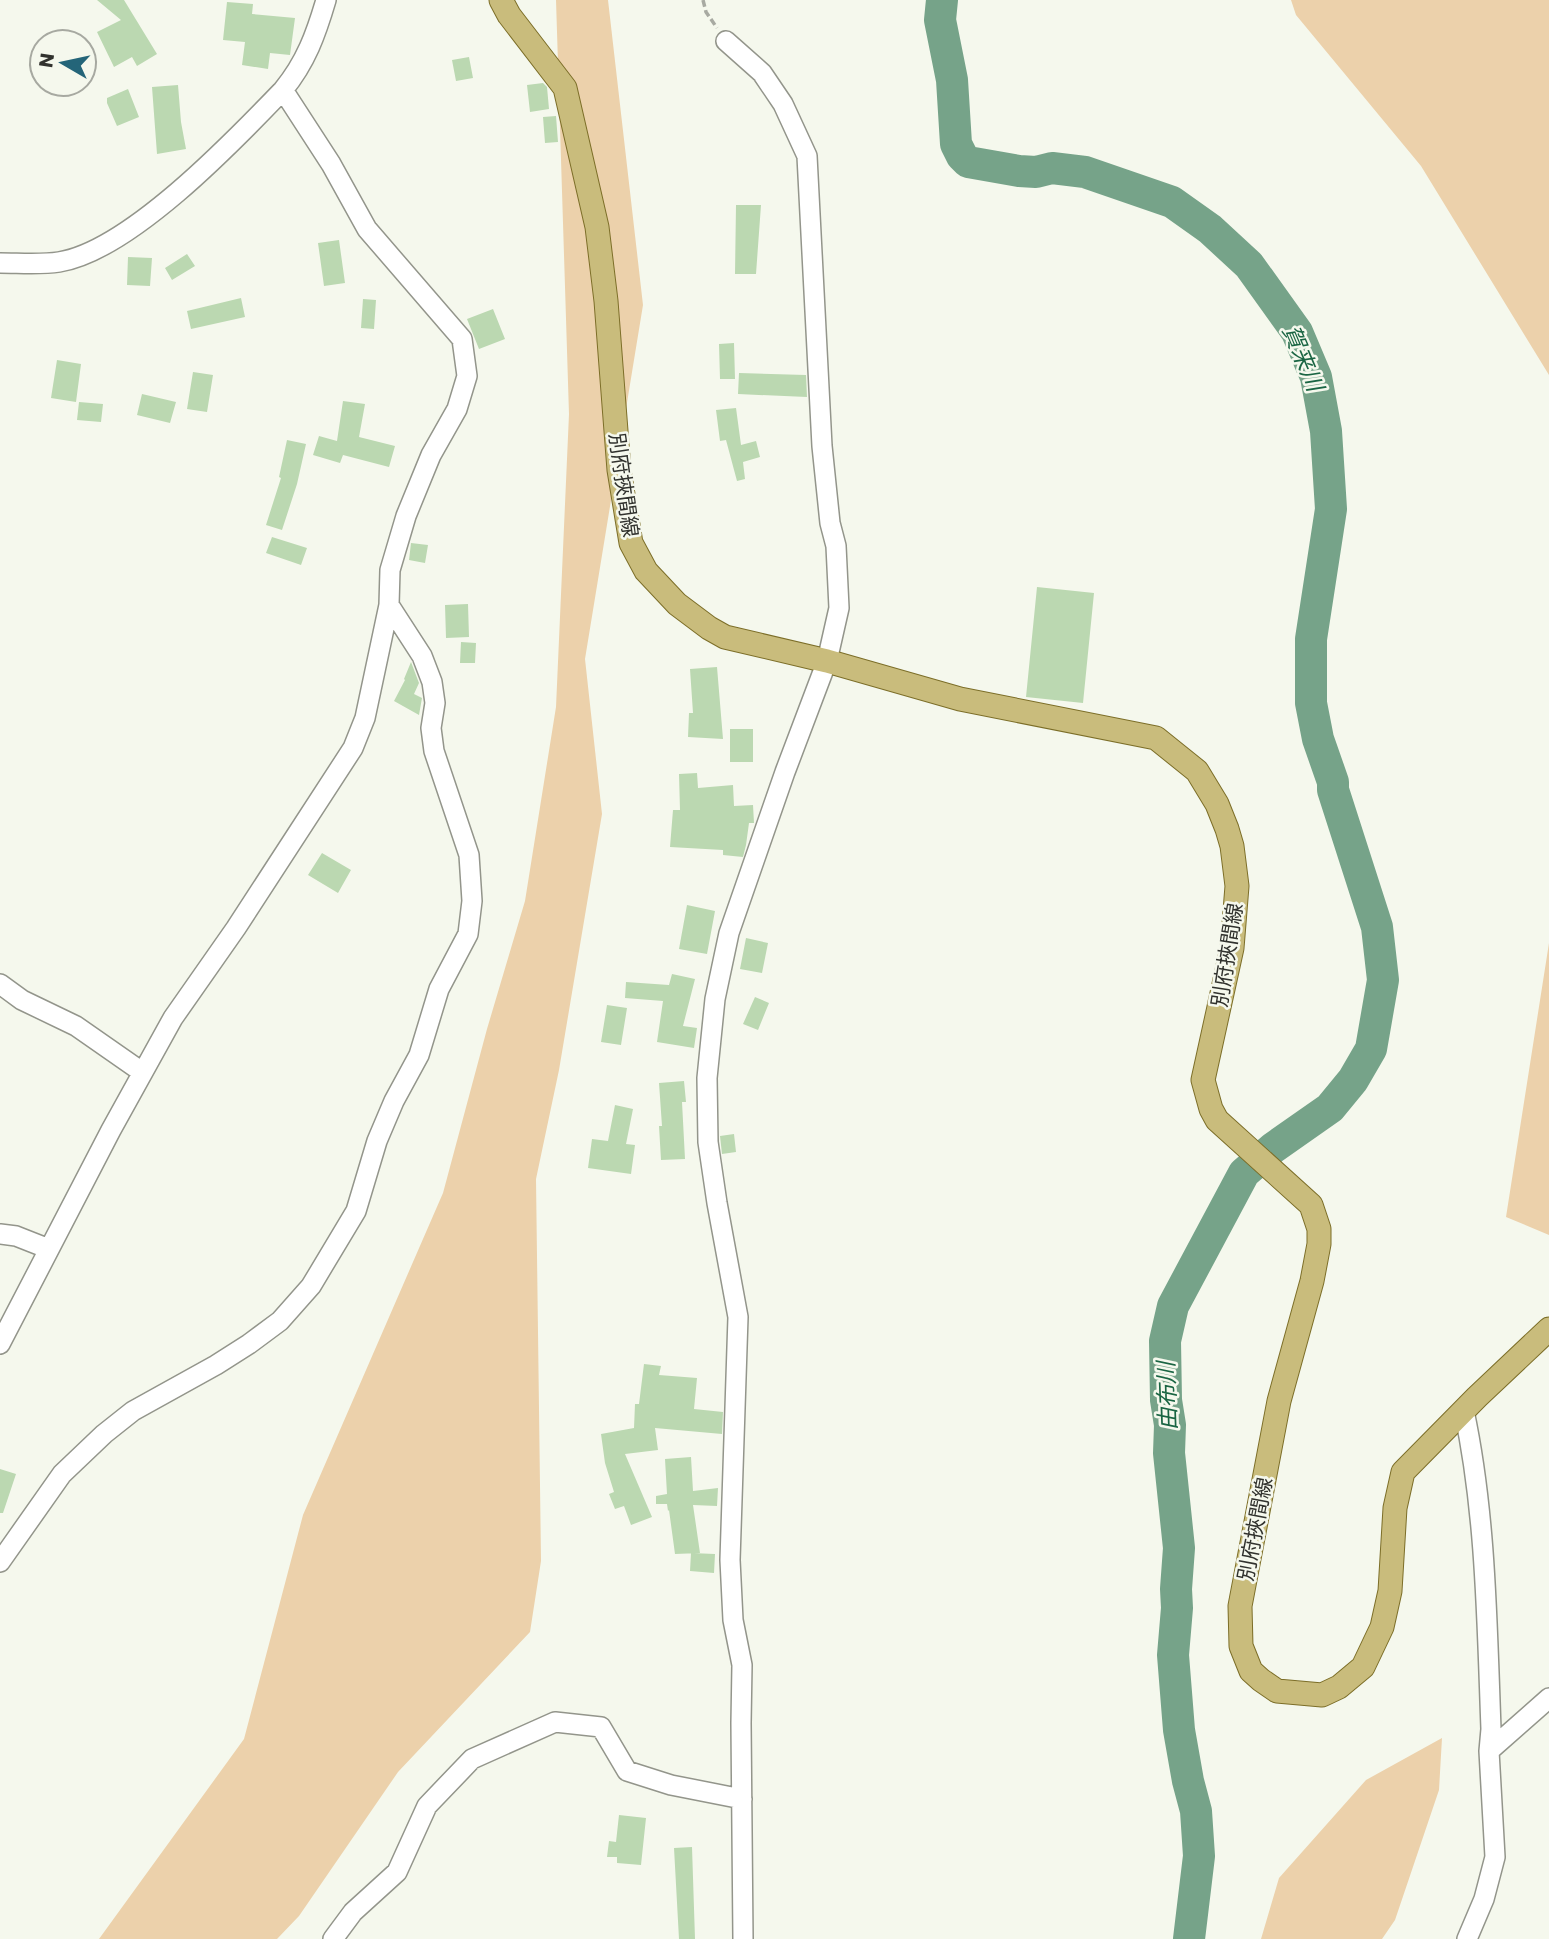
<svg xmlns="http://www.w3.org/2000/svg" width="1549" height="1939" font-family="Poppins,'Noto Sans JP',sans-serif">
	<rect width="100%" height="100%" fill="#f5f8ed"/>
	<path fill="#ecd1ab" d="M556,0h52l35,305 -58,354 17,155 -43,256 -23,109 5,382 -11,71 -132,140 -99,144 -22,23h-178l145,-200 59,-224 140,-322 44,-164 38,-128 31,-194 13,-293z
		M1291,0h258v375l-128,-209 -125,-151z
		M1549,943v292l-43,-18z
		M1442,1738l-3,52 -44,130 -13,19h-121l18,-61 87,-98z"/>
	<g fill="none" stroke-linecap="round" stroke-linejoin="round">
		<path stroke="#76a389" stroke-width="32" d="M942,0l-2,20 12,60 4,64 6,12 6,6 51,9 17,1 16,-4 33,4 87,30 38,27 39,36 48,67 19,45 10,54 5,78 -20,130v64l7,36 15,43v8l44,137 6,53 -12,69 -18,31 -23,28 -57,40 -29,25 -71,133 -8,35 1,59 4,25 -1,28 10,95 -3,41 1,19 -4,47 6,75 9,51 8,30 3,45 -10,83"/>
	</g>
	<path fill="#bbd8b1" d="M97,0h27l33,54 -20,12 -5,-9 -18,10 -17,-35 24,-12z
		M227,2l26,2 -1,10 43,4 -5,37 -20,-2 -2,16 -26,-4 3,-23 -22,-2z
		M469,57l4,21 -17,3 -4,-21z
		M543,83l4,4 2,22 -19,3 -3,-27z
		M178,85l3,37 5,27 -29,5 -5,-67z
		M128,89l11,28 -22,9 -10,-23v-5z
		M556,116l2,26 -13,1 -2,-26z
		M736,205h25l-5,69h-21z
		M339,240l6,43 -21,3 -6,-43z
		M187,254l8,12 -23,14 -7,-12z
		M128,257l24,1 -2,28 -23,-1z
		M241,298l4,19 -54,12 -4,-18z
		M363,299l13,1 -2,29 -13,-1z
		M493,309l12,30 -26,10 -12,-30z
		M734,343l1,36h-15l-1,-35z
		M57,360l24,4 -5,38 -25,-4z
		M193,372l20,3 -6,37 -20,-3z
		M739,373l67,2 1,22 -69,-3z
		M142,394l34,8 -6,21 -33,-8z
		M343,401l22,3 -6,33 36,9 -6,21 -46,-12 -3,8 -27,-8 6,-19 18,5z
		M79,402l24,2 -2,18 -24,-2z
		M736,408l5,37 15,-4 4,16 -17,5 2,17 -8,2 -11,-41 -6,1 -4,-31z
		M287,440l19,4 -9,40 -15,46 -16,-5 15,-47 -2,-1z
		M272,537l35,11 -6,17 -35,-12z
		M411,543l17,2 -3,18 -16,-3z
		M1037,587l57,6 -11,110 -57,-6z
		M468,604l1,33 -23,1 -1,-33z
		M461,642l15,1 -1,20h-15z
		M411,662l8,21 -5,11 8,4 -3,17 -25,-14 11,-21 -1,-1z
		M717,667l6,72 -35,-2 1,-24h4l-3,-44z
		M730,729h23v33h-23z
		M697,773l1,15 35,-3 1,21 19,-1 1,18h-5l-3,22 -3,12 -20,-2v-5l-53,-3 3,-37h7l-1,-36z
		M322,853l29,17 -13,23 -30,-18z
		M687,905l28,6 -8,43 -28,-5z
		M746,938l22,5 -6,30 -22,-4z
		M672,974l23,5 -12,47 14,2 -3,20 -37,-6 6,-41 -38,-3 1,-16 43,3z
		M755,997l14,6 -11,27 -15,-6z
		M607,1005l20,3 -6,37 -20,-3z
		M684,1081l2,21h-4l3,57 -24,1 -2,-34h3l-3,-43z
		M615,1105l18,4 -7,35 9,1 -4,29 -43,-6 4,-29 16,2z
		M734,1134l2,18 -14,2 -2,-18z
		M644,1364l17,2 -2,9 38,3 -3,31 29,3 -1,22 -67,-6 3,22 -33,4 27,63 -21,8 -7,-19 -9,3 -6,-15 5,-2 -9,-29 -4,-29 33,-6 1,-24h4z
		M691,1457l2,34 25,-3 -1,18 -24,-1 7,48 -25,1 -6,-44 -1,1 -1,-7h-11v-8l11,-2 -2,-35z
		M0,1469l16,5 -13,39h-3z
		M691,1553l24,1 -1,19 -24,-2z
		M619,1815l27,3 -5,47 -24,-2v-6h-10l2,-16 7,1z
		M692,1847l3,92h-16l-5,-91z"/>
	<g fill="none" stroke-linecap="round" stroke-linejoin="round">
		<g stroke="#93958b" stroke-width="22">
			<path id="minor" d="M726,41l36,32 21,31 24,52 15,290 8,77 6,23 3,62 -12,53 -42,111 -56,161 -14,66 -8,79 1,64 9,61 21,114 -8,243 3,60 9,45 -1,58 2,216
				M0,263c19,0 40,2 59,-1 70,-11 175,-121 224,-172 23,-28 33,-56 43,-90
				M0,984l22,16 54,26 66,46
				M0,1234l16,2 33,13
				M0,1344l111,-214 62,-112 63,-90 117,-180 12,-30 24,-113 1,-35 16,-54 25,-61 26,-46 10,-33 -5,-37 -95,-110 -36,-65 -48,-74
				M1464,1411c22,103 23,213 27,318l-2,22 6,106 -11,42 -17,40
				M0,1562l62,-88 42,-40 29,-23 83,-46 33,-21 31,-23 31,-35 45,-75 21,-70 17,-40 25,-46 20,-66 29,-55 4,-33 -3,-46 -35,-104 -3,-23 4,-25 -3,-21 -10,-26 -33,-51
				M1489,1751l60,-53
				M333,1939l20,-27 44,-40 30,-66 45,-47 83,-37 46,5 26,44 44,14 71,14"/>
		</g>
		<g stroke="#7c6e28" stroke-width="25">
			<path id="major" d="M501,0l8,15 56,73 32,139 9,74 13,169 12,73 15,28 31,33 32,24 16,9 102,24 133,38 196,39 41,33 20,33 10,25 5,17 5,40 -5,62 -29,132 8,29 6,11 94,85 8,24v15l-7,37 -33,120 -39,205 1,40 10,25 10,9 16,11 45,4 17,-8 24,-20 19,-40 8,-36 5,-83 8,-36 74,-75 72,-68"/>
		</g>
		<path stroke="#a8aaa2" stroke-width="3.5" stroke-dasharray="7 3.5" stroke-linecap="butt" d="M703,0l3,12 11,16"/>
		<use href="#minor" stroke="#fff" stroke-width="19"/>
		<use href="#major" stroke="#c9bc7c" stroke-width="23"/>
	</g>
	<g text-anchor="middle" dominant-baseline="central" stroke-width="5" stroke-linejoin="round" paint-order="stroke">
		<g font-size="21" fill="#31322e" stroke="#f5f8ed">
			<text transform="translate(624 485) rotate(82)">別府挾間線</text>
			<text transform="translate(1227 955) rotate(-81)">別府挾間線</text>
			<text transform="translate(1255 1529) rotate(-79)">別府挾間線</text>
		</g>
		<g font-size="23" font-style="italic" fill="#1a6543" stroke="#f5f8ed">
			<text transform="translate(1303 358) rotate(67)">賀来川</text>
			<text transform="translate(1167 1396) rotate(-92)">由布川</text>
		</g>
	</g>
	<g transform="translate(63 63) rotate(279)"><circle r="33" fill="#f5f8ed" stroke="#a7a9a1" stroke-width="2"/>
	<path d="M0-5L12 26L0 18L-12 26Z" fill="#246579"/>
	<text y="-10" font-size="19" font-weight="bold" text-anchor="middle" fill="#31322e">N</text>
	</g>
</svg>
